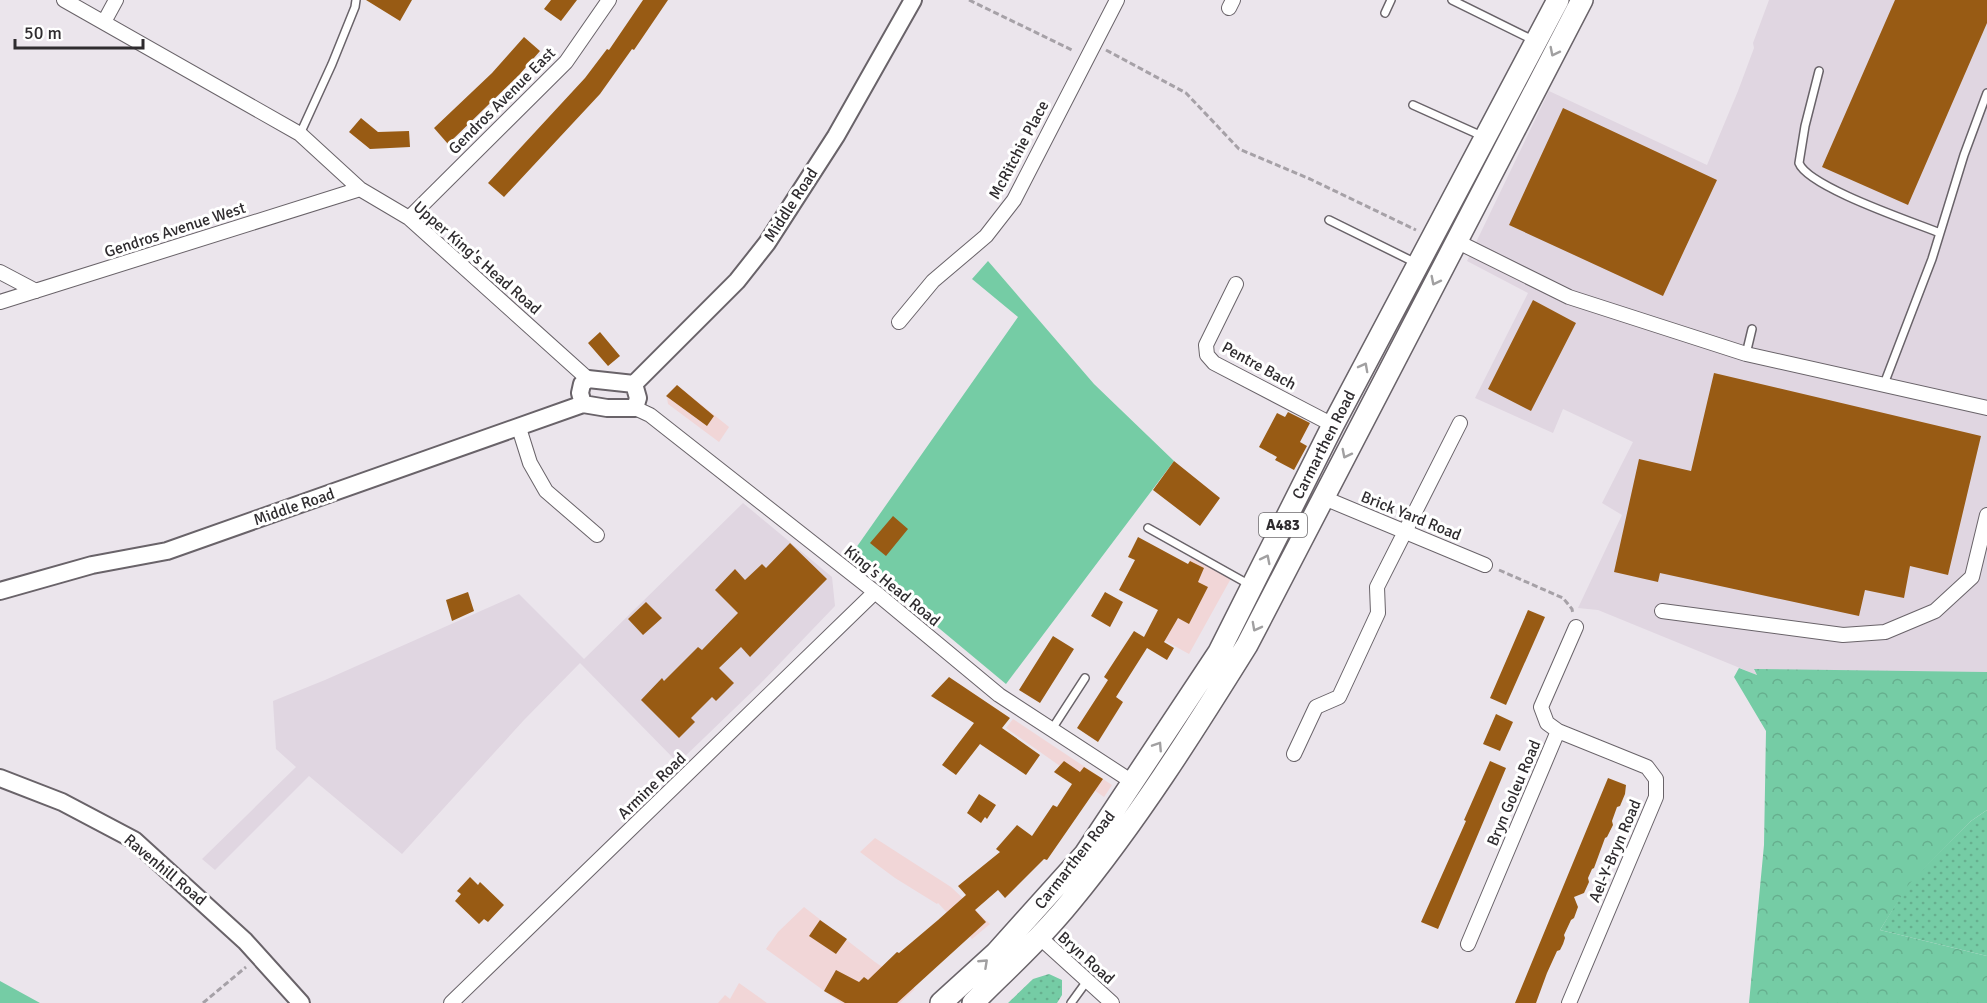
<svg xmlns="http://www.w3.org/2000/svg" width="1987" height="1003" font-family="Signika,sans-serif">
	<defs>
		<pattern id="grass-dots" width="8" height="8" patternUnits="userSpaceOnUse" patternTransform="scale(1.5)"><rect width="8" height="8" fill="#75cca5"/><path d="M2 2h.1M6 6h.1" fill="none" stroke="#66af8e" stroke-width="1.8" stroke-linecap="round"/></pattern>
		<pattern id="forest-crowns" width="20" height="18" patternUnits="userSpaceOnUse" patternTransform="scale(1.5)"><rect width="20" height="18" fill="#75cca5"/><path d="M2 6a3 3 0 1 1 6 0M12 15a3 3 0 1 1 6 0" fill="none" stroke="#66af8e"/></pattern>
	</defs>
	<rect width="100%" height="100%" fill="#ebe5ec"/>
	<path fill="#f1d6d7" d="M677,385l52,42 -10,15 -51,-38 -1,-6 2,-5z
		M1195,551l39,22 -45,81 -38,-21z
		M1013,719l99,66 -8,12 -98,-69z
		M875,838l76,49 39,37 -18,15 -34,-36 -1,1 -42,-26 -35,-26z
		M804,907l71,55 40,27 -15,14h-59l-75,-54 12,-17z
		M739,983l28,20h-49l7,-8 5,4z"/>
	<path fill="#e0d6e1" d="M1769,0h218v672l-233,-2 3,5 -159,-65 -20,-2 44,-93 -20,-12 31,-61 -70,-33 -10,24 -78,-35 53,-105 -61,-32 82,-170 158,74 31,-74 16,-43 -1,-5z
		M743,503l89,74 3,29 -76,79 -81,78 -98,-100 -56,57 -122,134 -93,-78 -94,94 -13,-11 94,-92 -20,-18 -3,-48 52,-21 194,-86 65,65z"/>
	<path fill="url(#grass-dots)" d="M1987,810v146l-107,-26 28,-46 63,-63z
		M1049,974l13,6v15l-5,8h-49l25,-24z"/>
	<path fill="url(#forest-crowns)" d="M1739,668l18,7 -3,-6 233,3v138l-16,11 -62,63 -29,46 107,26v47h-238l15,-158 2,-114 -32,-54z"/>
	<path fill="#75cca5" d="M988,261l106,123 80,77 -168,223 -155,-129 167,-238 -46,-38z
		M0,981l40,22h-40z"/>
	<path fill="#985b14" d="M366,0h46l-12,21z
		M551,0h26l-16,21 -17,-12z
		M643,0h25l-34,50 -2,-1 -32,45 -96,103 -16,-14 97,-105 22,-29 2,1z
		M1895,0h92v23l-79,182 -86,-38z
		M524,37l16,14 -20,23 -72,70 -14,-16 58,-55z
		M1563,108l154,72 -54,116 -154,-71z
		M361,118l17,14 31,-1 1,16 -40,2 -21,-17z
		M1533,300l43,23 -45,88 -43,-22z
		M600,332l20,24 -12,10 -20,-23z
		M1714,373l267,63 -33,139 -38,-9 -6,32 -39,-8 -6,26 -199,-43 -2,9 -44,-10 25,-113 52,12z
		M677,385l37,31 -7,10 -41,-30z
		M1288,412l22,11 -10,19 7,4 -13,24 -19,-10 2,-3 -18,-10 18,-34 8,4z
		M1174,461l46,37 -20,28 -47,-36z
		M893,516l15,13 -22,27 -16,-13z
		M1138,537l50,27 2,-3 14,7 -6,14 10,5 -19,37 -11,-6 -14,24 10,6 -7,12 -20,-12 -31,49 7,5 -25,40 -21,-14 31,-48 -4,-3 30,-46 10,6 14,-27 -39,-20 16,-30 -7,-3z
		M790,543l37,36 -77,78 -9,-10 -22,21 15,15 -18,18 -4,-4 -21,21 4,4 -16,16 -38,-38 21,-22 2,3 34,-34 4,3 36,-37 -23,-23 20,-21 10,11 17,-16 4,4z
		M468,592l6,19 -22,10 -6,-21z
		M1105,592l18,10 -13,25 -19,-11z
		M646,602l16,16 -19,17 -15,-16z
		M1528,610l17,7 -39,88 -16,-7z
		M1053,636l21,13 -34,54 -21,-13z
		M949,677l61,41 -8,10 38,27 -14,20 -46,-31 -24,31 -14,-10 32,-42 -43,-27z
		M1496,714l17,8 -13,29 -17,-7z
		M1064,761l16,11 4,-5 19,12 -56,81 -3,-1 -39,39 -7,-8 -23,20 11,12 -89,81h-52l-21,-12 12,-21 23,12 5,-5 4,3 29,-28 2,1 39,-33 28,-25 -8,-9 42,-34 -4,-3 21,-24 15,11 21,-31 4,2 15,-23 -18,-12z
		M1490,761l16,7 -68,161 -17,-7 45,-101 -2,-1z
		M1608,778l18,7 -1,9 -5,12 -3,1 -5,14 1,4 -6,12 -2,1 -11,30 -2,1 -4,9 1,4 -5,11 -10,4 4,10 -4,11 -3,2 -7,15 1,3 -2,6 -3,6 -3,1 -10,22 -11,30h-21z
		M979,794l17,11 -9,14 -2,-2 -4,6 -14,-10z
		M470,877l8,8 2,-3 24,23 -16,17 -4,-3 -5,5 -24,-23 6,-7 -4,-3z
		M820,920l27,19 -11,15 -27,-18z"/>
	<g fill="none" stroke-linecap="round" stroke-linejoin="round">
		<g stroke="#696369" stroke-width="10">
			<path id="service" d="M1452,0l81,40
				M1385,13l6,-13
				M1819,71l-14,55 -6,37c9,24 114,59 141,70
				M1413,105l69,31
				M300,134l32,-70 23,-57 1,-7
				M1329,220l87,43
				M1746,354l6,-25
				M1884,384l48,-125 32,-104 23,-62
				M1148,528l102,57
				M1052,729l33,-51
				M1071,1003l16,-22"/>
		</g>
		<g stroke="#696369" stroke-width="16">
			<path id="minor" d="M64,0l236,134 60,55 49,29 179,161
				M1229,8l4,-8
				M104,22l12,-22
				M409,218l157,-156 43,-62
				M1456,241l113,56 177,57 241,54
				M0,272l36,19
				M1236,284l-30,61 1,10 7,8 119,62
				M0,302l360,-113
				M899,322l34,-41 53,-45 28,-36 103,-200
				M635,408l15,7 225,177 124,103 135,88
				M519,428l11,35 16,28 51,44
				M1324,498l161,67
				M1662,611l181,24 42,-3 50,-21 37,-34 15,-62
				M1558,731l89,36 9,12v18l-87,206
				M1294,754l22,-47 23,-10 39,-84 -1,-26 83,-164
				M1038,939l9,5 65,59
				M1468,944l90,-213 -11,-8 -6,-16 35,-80
				M451,1003l424,-411"/>
		</g>
		<g stroke="#696369" stroke-width="20">
			<path id="tertiary" d="M634,384l103,-103 30,-38 69,-107 77,-136
				M583,404l24,4h28l3,-10 -4,-14
				M583,404l-3,-11 2,-9 6,-5 46,5
				M0,591l92,-26 75,-14 416,-147
				M0,778l62,24 72,38 111,101 56,62"/>
		</g>
		<g stroke="#696369" stroke-width="24">
			<path id="primary" d="M941,1003l55,-50 89,-99 134,-202 114,-227 225,-425
				M973,1003c33,-33 68,-65 98,-102 65,-79 122,-169 176,-256l335,-645"/>
		</g>
		<path stroke="#a6a1a7" stroke-width="3" stroke-dasharray="6 3" stroke-linecap="butt" d="M969,0l105,51
			M1106,50l80,43 53,56 71,30 106,51
			M1499,570l64,28 9,11 1,5
			M203,1003l43,-36"/>
		<use href="#service" stroke="#fff" stroke-width="7"/>
		<use href="#minor" stroke="#fff" stroke-width="14"/>
		<use href="#tertiary" stroke="#fff" stroke-width="16"/>
		<use href="#primary" stroke="#fff" stroke-width="21"/>
	</g>
	<defs><path id="oneway-chevron" d="M-2-3.5L2.5 0L-2 3.5" fill="none" stroke-width="1.6" stroke-linecap="round" stroke-linejoin="round" transform="scale(1.5)"/></defs>
	<g stroke="#a1a0a1">
		<use href="#oneway-chevron" transform="translate(1554 52) rotate(117)"/>
		<use href="#oneway-chevron" transform="translate(1435 281) rotate(117)"/>
		<use href="#oneway-chevron" transform="translate(1364 367) rotate(-62)"/>
		<use href="#oneway-chevron" transform="translate(1346 454) rotate(117)"/>
		<use href="#oneway-chevron" transform="translate(1266 559) rotate(-63)"/>
		<use href="#oneway-chevron" transform="translate(1256 627) rotate(118)"/>
		<use href="#oneway-chevron" transform="translate(1158 746) rotate(-57)"/>
		<use href="#oneway-chevron" transform="translate(984 963) rotate(-43)"/>
	</g>
	<g text-anchor="middle" dominant-baseline="central" stroke-width="6" stroke-linejoin="round" paint-order="stroke">
		<rect fill="#fff" stroke="#6d6b6d" stroke-width="1.5" x="1259" y="513" width="48" height="24" rx="4.5"/>
		<g font-size="15" font-weight="bold" fill="#2f2c2f">
			<text x="1283" y="525">A483</text>
		</g>
		<g font-size="16" fill="#2f2c2f" stroke="#fff">
			<text transform="translate(502 101) rotate(-45)">Gendros Avenue East</text>
			<text transform="translate(1019 150) rotate(-62)">McRitchie Place</text>
			<text transform="translate(791 205) rotate(-57)">Middle Road</text>
			<text transform="translate(175 230) rotate(-18)">Gendros Avenue West</text>
			<text transform="translate(477 258) rotate(41)">Upper King's Head Road</text>
			<text transform="translate(1259 366) rotate(29)">Pentre Bach</text>
			<text transform="translate(1324 445) rotate(-63)">Carmarthen Road</text>
			<text transform="translate(294 507) rotate(-19)">Middle Road</text>
			<text transform="translate(1411 516) rotate(22)">Brick Yard Road</text>
			<text transform="translate(892 586) rotate(39)">King's Head Road</text>
			<text transform="translate(652 786) rotate(-44)">Armine Road</text>
			<text transform="translate(1514 793) rotate(-67)">Bryn Goleu Road</text>
			<text transform="translate(1615 851) rotate(-67)">Ael-Y-Bryn Road</text>
			<text transform="translate(1075 860) rotate(-52)">Carmarthen Road</text>
			<text transform="translate(165 870) rotate(40)">Ravenhill Road</text>
			<text transform="translate(1086 958) rotate(42)">Bryn Road</text>
		</g>
	</g>
	<path d="M15 39v9h128v-9" fill="none" stroke="#2f2c2f" stroke-width="3"/>
	<text x="24" y="39" font-size="18" fill="#2f2c2f" stroke="#ffffff" stroke-width="4.5" paint-order="stroke">50 m</text>
</svg>
